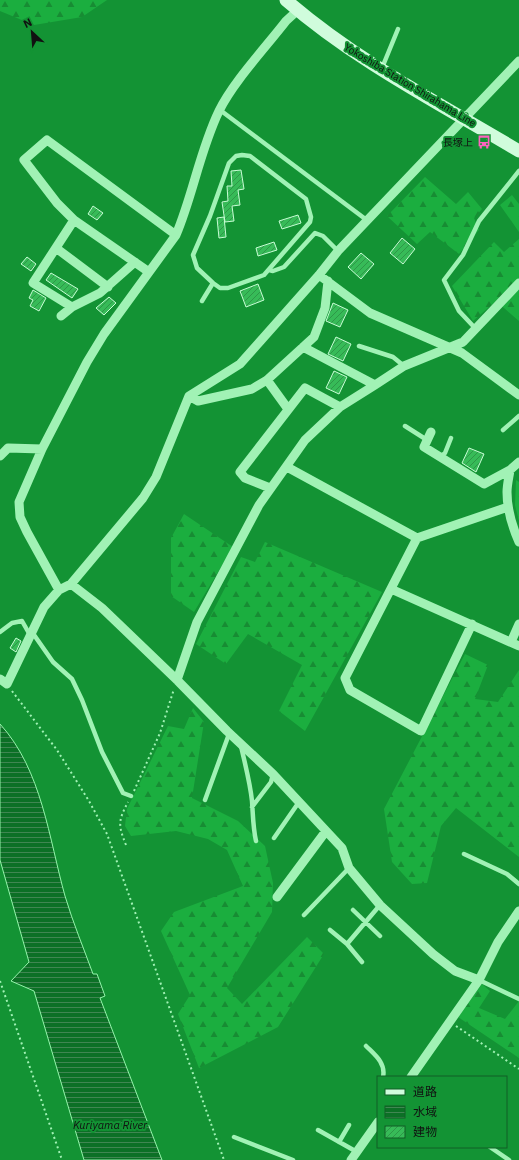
<svg xmlns="http://www.w3.org/2000/svg" width="519" height="1160" font-family="'IBM Plex Sans','Noto Sans JP',sans-serif">
	<defs>
		<pattern id="forest-firs" width="22" height="20" patternUnits="userSpaceOnUse"><rect width="22" height="20" fill="#1bae3f"/><path d="M5 1l3.5 6h-7zM16 11l3.5 6h-7z" fill="#178c33"/></pattern>
		<pattern id="water-rules" width="6" height="5" patternUnits="userSpaceOnUse"><rect width="6" height="5" fill="#0c7026"/><path d="M0 2.5h6" fill="none" stroke="#408652"/></pattern>
		<pattern id="building-hatch" width="6" height="6" patternUnits="userSpaceOnUse"><rect width="6" height="6" fill="#37bb58"/><path d="M-1 1l2-2M0 6l6-6M5 7l2-2" fill="none" stroke="#2d9747"/></pattern>
	</defs>
	<rect width="100%" height="100%" fill="#139334"/>
	<path fill="url(#forest-firs)" d="M0,0h107l-25,17 -48,8 -34,-14z
		M425,177l31,27 12,-12 14,17 -8,9 5,12 -20,24 -29,-22 -13,12 -30,-28z
		M512,195l7,9v28l-19,-27z
		M519,239v82l-23,-20 -23,20 -21,-35 42,-44 10,10z
		M516,480l3,2v39l-4,-16z
		M184,514l49,33 -39,65 -23,-16v-58z
		M265,542l117,50 -77,139 -26,-20 23,-46 -54,-31 -22,30 -30,-20 45,-87 14,5z
		M465,654l23,11 -13,34 23,3 21,-32v187l-63,-49 -15,18 -14,57 -15,1 -20,-22 -8,-53z
		M193,708l11,14 -12,76 46,23 27,25 8,37 -1,29 -45,76 15,16 65,-67 17,17 -46,73 -79,41 -21,-54 12,-19 -29,-64 13,-19 69,-26 -16,-36 -19,-11 -32,-8 -45,5 -6,-10 2,-17 41,-83 16,3z
		M482,984l8,7 -11,17 26,11 14,-18v57l-61,-41z"/>
	<path fill="url(#water-rules)" stroke="#93f5aa" d="M0,724c42,46 49,115 65,172 8,27 19,53 28,78h4l8,22 -5,2 62,162h-78l-50,-169 -23,-10 18,-19 -29,-102z"/>
	<path fill="url(#building-hatch)" stroke="#c8fdd5" d="M241,170l3,19 -6,1 2,15 -8,1 2,15 -9,1 -3,-20 6,-1 -1,-15h5l-1,-15z
		M93,206l10,7 -6,7 -9,-6z
		M298,215l3,8 -19,6 -3,-8z
		M224,217l2,20 -7,1 -2,-20z
		M402,238l13,11 -12,15 -13,-11z
		M274,242l3,8 -19,6 -2,-8z
		M361,253l13,11 -13,15 -13,-12z
		M27,257l9,7 -5,7 -10,-7z
		M51,273l27,16 -6,9 -26,-18z
		M258,284l6,16 -18,7 -6,-16z
		M33,290l13,8 -7,13 -9,-5 3,-6 -4,-2z
		M109,297l7,6 -12,12 -8,-7z
		M333,303l15,7 -8,17 -14,-6z
		M336,337l15,7 -8,17 -15,-7z
		M334,371l13,6 -8,17 -13,-6z
		M469,448l15,6 -8,18 -14,-9z
		M16,638l5,3 -5,11 -6,-4z"/>
	<g fill="none" stroke-linecap="round" stroke-linejoin="round">
		<path stroke="#a1f2b5" stroke-width="2" stroke-dasharray="2 3" stroke-linecap="butt" d="M12,691l45,59 32,51 18,33 117,326
			M134,791l26,-58 14,-44
			M126,845c-8,-20 -8,-24 2,-43
			M0,981l62,179
			M456,1026l63,43"/>
		<path stroke="#a1f2b5" stroke-width="4.5" d="M382,68l16,-39
			M220,110l148,111
			M242,155l8,1 56,43 5,18 -1,5 -46,53 -36,13h-8l-7,-5 -16,-15 -4,-13 17,-39 19,-53 7,-7z
			M269,270l4,1 11,-4 31,-34 8,3 15,15
			M202,301l11,-18
			M475,328l-16,-17 -15,-31 19,-25 16,-34 40,-50
			M359,346l34,11 11,9
			M405,426l22,14
			M503,430l16,-14
			M440,457l5,-4 6,-15
			M0,632l12,-9 10,-2 8,14
			M32,632l21,30 19,17 10,21 20,52 21,41 8,3
			M241,746c4,18 9,36 11,55 1,14 1,27 4,40
			M205,800l24,-66
			M252,807l19,-25 2,-8
			M274,838l25,-36
			M464,854l43,20 12,10
			M353,910l27,26
			M304,915l45,-47
			M330,930l17,14 15,18
			M347,944l33,-39
			M479,980l40,19
			M366,1046c9,9 20,17 17,31
			M318,1130l39,22
			M234,1137l59,23
			M339,1142l10,-17
			M490,1147l19,13"/>
		<path stroke="#a1f2b5" stroke-width="9" d="M56,248l52,39
			M149,272l-75,-52 -17,-17 -33,-43 23,-20 129,95
			M319,275l51,38 92,40 57,42
			M72,307l-39,-24 41,-63
			M61,316l11,-9 28,-14 35,-31
			M303,347l72,38
			M267,380l21,29
			M189,396l9,5 54,-12 15,-9 47,-43 11,-29 3,-27
			M431,432l-7,15 60,37 26,-14 9,-8
			M0,456l8,-8 34,1
			M287,467l130,71
			M510,470c-1,7 -3,15 -3,22 0,18 5,34 12,50
			M270,488l-25,-10 -5,-6 65,-84 35,19
			M71,584l31,24 75,72 50,51 46,43 69,74 7,20 31,37 53,49 22,17 24,9
			M391,589l128,57
			M59,590l-32,-58 -7,-15 -1,-15 23,-53 45,-87 17,-28 72,-99c17,-40 24,-85 43,-124 14,-29 47,-64 67,-90l12,-11
			M472,624l-51,107 -71,-41 -5,-12 72,-140 91,-31
			M511,642l8,-18
			M0,679l7,5 37,-77 15,-17 12,-6 72,-86 13,-21 33,-81 51,-32 79,-89 19,-24 181,-190
			M177,680l20,-58 62,-117 46,-65 35,-33 35,-22 29,-19 59,-24 56,-59
			M277,897l49,-66
			M411,1077l68,-97 19,-38 21,-31
			M351,1160l27,-38"/>
		<path stroke="#d0fcdc" stroke-width="13" d="M286,0c70,61 153,103 233,151"/>
	</g>
	<defs>
		<g id="bus-bare" transform="scale(1.08)"><path d="M-5-6H5V4H4V6H2V4H-2V6H-4V4H-5ZM-3.5-4V0h7V-4ZM-3.5 1.2v1.5H-2V1.2ZM2 1.2v1.5H3.5V1.2Z" fill="#ff62bf" stroke="#139334" stroke-width="2.5" paint-order="stroke"/></g>
	</defs>
	<g fill-rule="evenodd">
		<use href="#bus-bare" x="484" y="142"/>
	</g>
	<g text-anchor="middle" dominant-baseline="central" stroke-width="4" stroke-linejoin="round" paint-order="stroke">
		<g font-size="10" fill="#111" stroke="#139334">
			<text transform="translate(410 85) rotate(31)">Yokoshiba Station Shirahama Line</text>
		</g>
		<g font-size="10" fill="#111" stroke="#139334" text-anchor="end">
			<text x="473" y="142">長塚上</text>
		</g>
		<g font-size="11" font-style="italic" fill="#111" stroke="#139334">
			<text x="110" y="1125">Kuriyama River</text>
		</g>
	</g>
	<rect x="377" y="1076" width="130" height="72" fill="#139334" stroke="#125f26"/>
	<rect x="385" y="1089" width="20" height="6" fill="#d0fcdc" stroke="#125f26"/>
	<text x="413" y="1096" font-size="12" fill="#111111">道路</text>
	<rect x="385" y="1106" width="20" height="12" fill="url(#water-rules)" stroke="#125f26"/>
	<text x="413" y="1116" font-size="12" fill="#111111">水域</text>
	<rect x="385" y="1126" width="20" height="12" fill="url(#building-hatch)" stroke="#125f26"/>
	<text x="413" y="1136" font-size="12" fill="#111111">建物</text>
	<g transform="translate(32 32) rotate(334)" stroke="#139334" stroke-width="3" paint-order="stroke">
	<path d="M0-3L7 15L0 10L-7 15Z" fill="#111111"/>
	<text y="-6" font-size="11" font-weight="bold" text-anchor="middle" fill="#111111">N</text>
	</g>
</svg>
